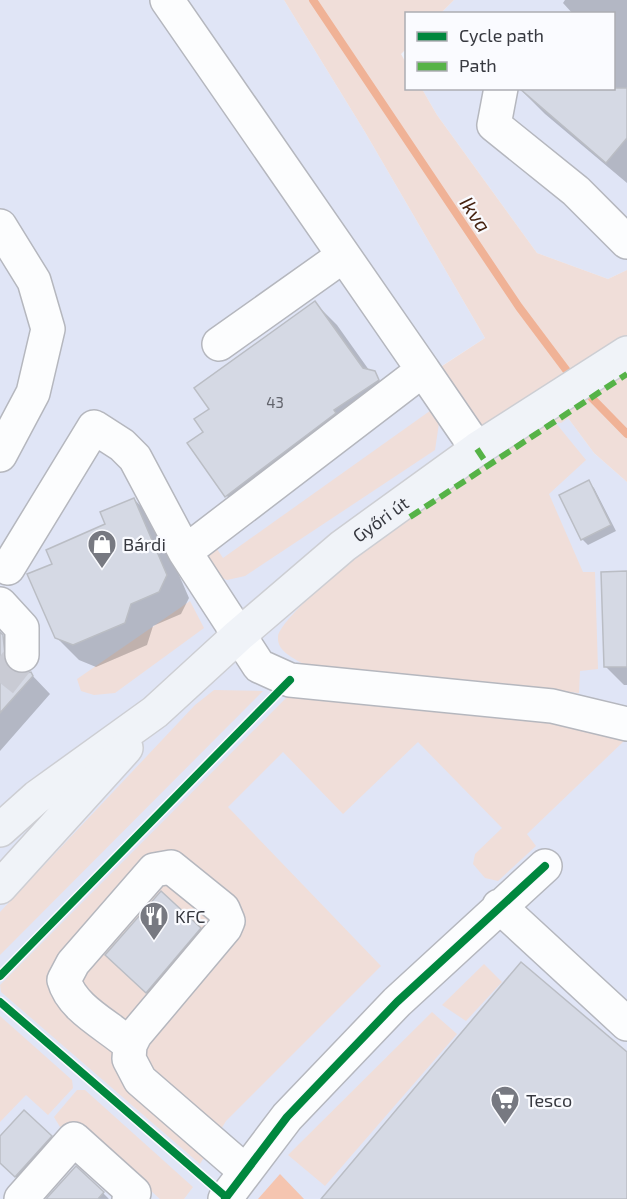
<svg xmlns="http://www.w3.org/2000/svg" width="627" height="1199" font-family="'Exo 2',sans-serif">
	<rect width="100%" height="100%" fill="#edf0f9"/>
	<path fill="#e0e5f6" d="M0,0h284l81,132 120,206 -48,31 117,53 14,-4 26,35 33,29v717h-627z
		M454,0h173v270l-19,9 -71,-26 -100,-138 -15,-26 192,-1v-74l-173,-1z"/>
	<path fill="#f0ded9" d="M284,0h170l-13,13 -35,1v35l-5,5 5,9v25l16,1 15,26 100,138 71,26 19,-9v212l-33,-29 -26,-35 -7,5 -6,-1 31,38 -37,34 34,78h12l3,97 -18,2 -1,22 -274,-28c-11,-7 -28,-13 -27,-28 1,-22 120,-116 143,-131 26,-17 52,-33 78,-49l-63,-87 49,-32 -120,-206z
		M434,408l5,15 -4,27 -190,126 -18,4 -14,-6 -9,-18 9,-13 10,15z
		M190,601l14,27 -89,65 -21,2 -13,-4 -4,-12z
		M214,690l49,1 -263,264v-43l195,-207z
		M292,692l291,32 41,17 -97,93 9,12 -38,35 -13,-3 -12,-14 2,-10 27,-26 -84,-86 -75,72 -60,-62 -55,55 153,159 -155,155 -26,43 -199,-172 -1,-7z
		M484,964l18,18 -36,39 -24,-16z
		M432,1012l25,22 -132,152 -37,-31z
		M0,1016l72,64 1,8 -25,27 -22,-20 -26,27z
		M77,1090h8l108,97 -9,12h-24l-80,-72 -11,-5 -9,5 -6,-10z"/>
	<path fill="#f5c5b0" d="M280,1174l24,25h-46z"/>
	<path fill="#0003" d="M565,0h62v183l-82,-69 -22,-22 2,-4h89v-74h-41l-10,-11z
		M315,303l22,22 32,45 31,31 -151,118 -22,-23 -38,-52 16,-12 6,-23z
		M588,482l6,6 22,43 -28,14 -6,-6z
		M134,499l22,23 33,76 -8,16 -28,12 -6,19 -51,22 -17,-7 -23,-23 -2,-73 53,-39z
		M627,572v113h-3l-18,-18z
		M3,639l18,17 2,19 7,-2 20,21 -50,57v-108z
		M200,929l18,17 -53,64 -40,-37z
		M51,1137l12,12 -35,39 -28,-25v-25z
		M76,1168l27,25 6,6h-61z"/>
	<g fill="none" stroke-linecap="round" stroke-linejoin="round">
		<path stroke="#f0b296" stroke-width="8" d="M313,0l206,307 54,72
			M584,390l43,44"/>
	</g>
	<path fill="#d5d9e4" stroke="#babdc4" stroke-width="1.5" d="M519,88h108v50l-21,25z
		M315,301l48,67 12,3 4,9 -45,30 2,3 -111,84 -38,-54 16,-11 -9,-13 15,-10 -15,-21z
		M589,480l22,45 -30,15 -22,-45z
		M134,498l33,77 -8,17 -28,12 -6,19 -52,22 -18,-7 -28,-64 25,-10 -6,-14 59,-26 -5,-12z
		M627,571v96h-23l-3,-95z
		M0,632l3,3 3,30 7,6 8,3 10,-2 2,4 -33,37z
		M161,891l40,37 -55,65 -41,-38z
		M521,962l106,90v147h-306z
		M24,1110l28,26 -37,41 -15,-14v-27z
		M76,1166l28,26 -6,7h-52z"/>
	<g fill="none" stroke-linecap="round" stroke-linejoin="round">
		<path stroke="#c9cbd4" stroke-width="33" stroke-dasharray="33 16" stroke-linecap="butt" d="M0,683l22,-28"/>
		<g stroke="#b5b7be" stroke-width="36">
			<path id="minor" d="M167,0l256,370 -238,182
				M501,88l-7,37 82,66 51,51
				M0,226l34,55 14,48 -15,64 -33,62
				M219,344l124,-88
				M423,370l54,79
				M8,568l86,-141 28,18 13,13 50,94 74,114 31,14 262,26 75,18
				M0,604l22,24v27
				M499,906l128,118
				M130,1045c-22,-20 -58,-36 -66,-65l9,-17 81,-93 17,-3 52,42 5,12 -3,7 -90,107 -5,10 -1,14 11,21 105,91
				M21,1199l53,-60 60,54 -5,6
				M225,1199l62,-82 110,-115 148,-136"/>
		</g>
		<g stroke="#cdced3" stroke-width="36">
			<g id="major">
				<path id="s1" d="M0,830l37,-33 118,-85 84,-77 104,-89 134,-97 150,-96"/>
				<path d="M0,887l126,-139"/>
			</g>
		</g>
		<use href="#minor" stroke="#fcfdfe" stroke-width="33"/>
		<use href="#major" stroke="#f0f3f8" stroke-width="33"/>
		<path stroke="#56b347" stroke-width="6" stroke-dasharray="12 6" stroke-linecap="butt" d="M477,449l10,15
			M410,517l217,-143"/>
		<g stroke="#fafbff" stroke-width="11">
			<path id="cycleway" d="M0,976l290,-296
				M0,1002l226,195
				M225,1199l62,-82 110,-115 148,-136"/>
		</g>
		<use href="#cycleway" stroke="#00873e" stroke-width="8"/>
	</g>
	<defs>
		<g id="shop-pin" transform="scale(1.5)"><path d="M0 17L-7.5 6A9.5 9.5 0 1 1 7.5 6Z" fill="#777981" stroke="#fafbff"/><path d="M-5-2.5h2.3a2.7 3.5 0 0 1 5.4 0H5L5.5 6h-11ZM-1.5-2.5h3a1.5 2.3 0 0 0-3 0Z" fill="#fff"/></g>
		<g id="restaurant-pin" transform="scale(1.5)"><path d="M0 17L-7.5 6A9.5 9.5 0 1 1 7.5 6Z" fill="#777981" stroke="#fafbff"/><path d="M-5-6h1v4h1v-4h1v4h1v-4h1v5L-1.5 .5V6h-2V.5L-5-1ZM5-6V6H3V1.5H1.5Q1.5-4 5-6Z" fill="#fff"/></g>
		<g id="supermarket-pin" transform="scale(1.5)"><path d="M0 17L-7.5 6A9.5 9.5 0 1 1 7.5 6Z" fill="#777981" stroke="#fafbff"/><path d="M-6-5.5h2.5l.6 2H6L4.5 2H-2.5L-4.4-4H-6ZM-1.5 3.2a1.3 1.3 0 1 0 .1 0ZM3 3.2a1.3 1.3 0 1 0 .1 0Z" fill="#fff"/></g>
	</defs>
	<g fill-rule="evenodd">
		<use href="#shop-pin" x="102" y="544"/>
		<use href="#restaurant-pin" x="154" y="916"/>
		<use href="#supermarket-pin" x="505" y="1100"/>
	</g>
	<g text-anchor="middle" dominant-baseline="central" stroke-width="4.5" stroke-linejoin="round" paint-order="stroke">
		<g font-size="15" fill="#62646c">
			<text x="275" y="402">43</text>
		</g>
		<g font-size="18" fill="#373940" stroke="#fafbff">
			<text stroke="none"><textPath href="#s1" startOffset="492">Győri út</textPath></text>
		</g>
		<g font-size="18" fill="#373940" stroke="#fafbff" text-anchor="start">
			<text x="123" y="544">Bárdi</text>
			<text x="175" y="916">KFC</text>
			<text x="526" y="1100">Tesco</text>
		</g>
		<g font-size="20" font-style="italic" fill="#462311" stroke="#fafbff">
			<text transform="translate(476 214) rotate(56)">Ikva</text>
		</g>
	</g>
	<rect x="405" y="12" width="210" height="78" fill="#fafbff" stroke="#acadb3" stroke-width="1.5"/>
	<rect x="417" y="32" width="30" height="9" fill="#00873e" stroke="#acadb3" stroke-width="1.5"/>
	<text x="459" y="42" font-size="18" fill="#373940">Cycle path</text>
	<rect x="417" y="62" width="30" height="9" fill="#56b347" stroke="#acadb3" stroke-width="1.5"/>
	<text x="459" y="72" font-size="18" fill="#373940">Path</text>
</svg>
